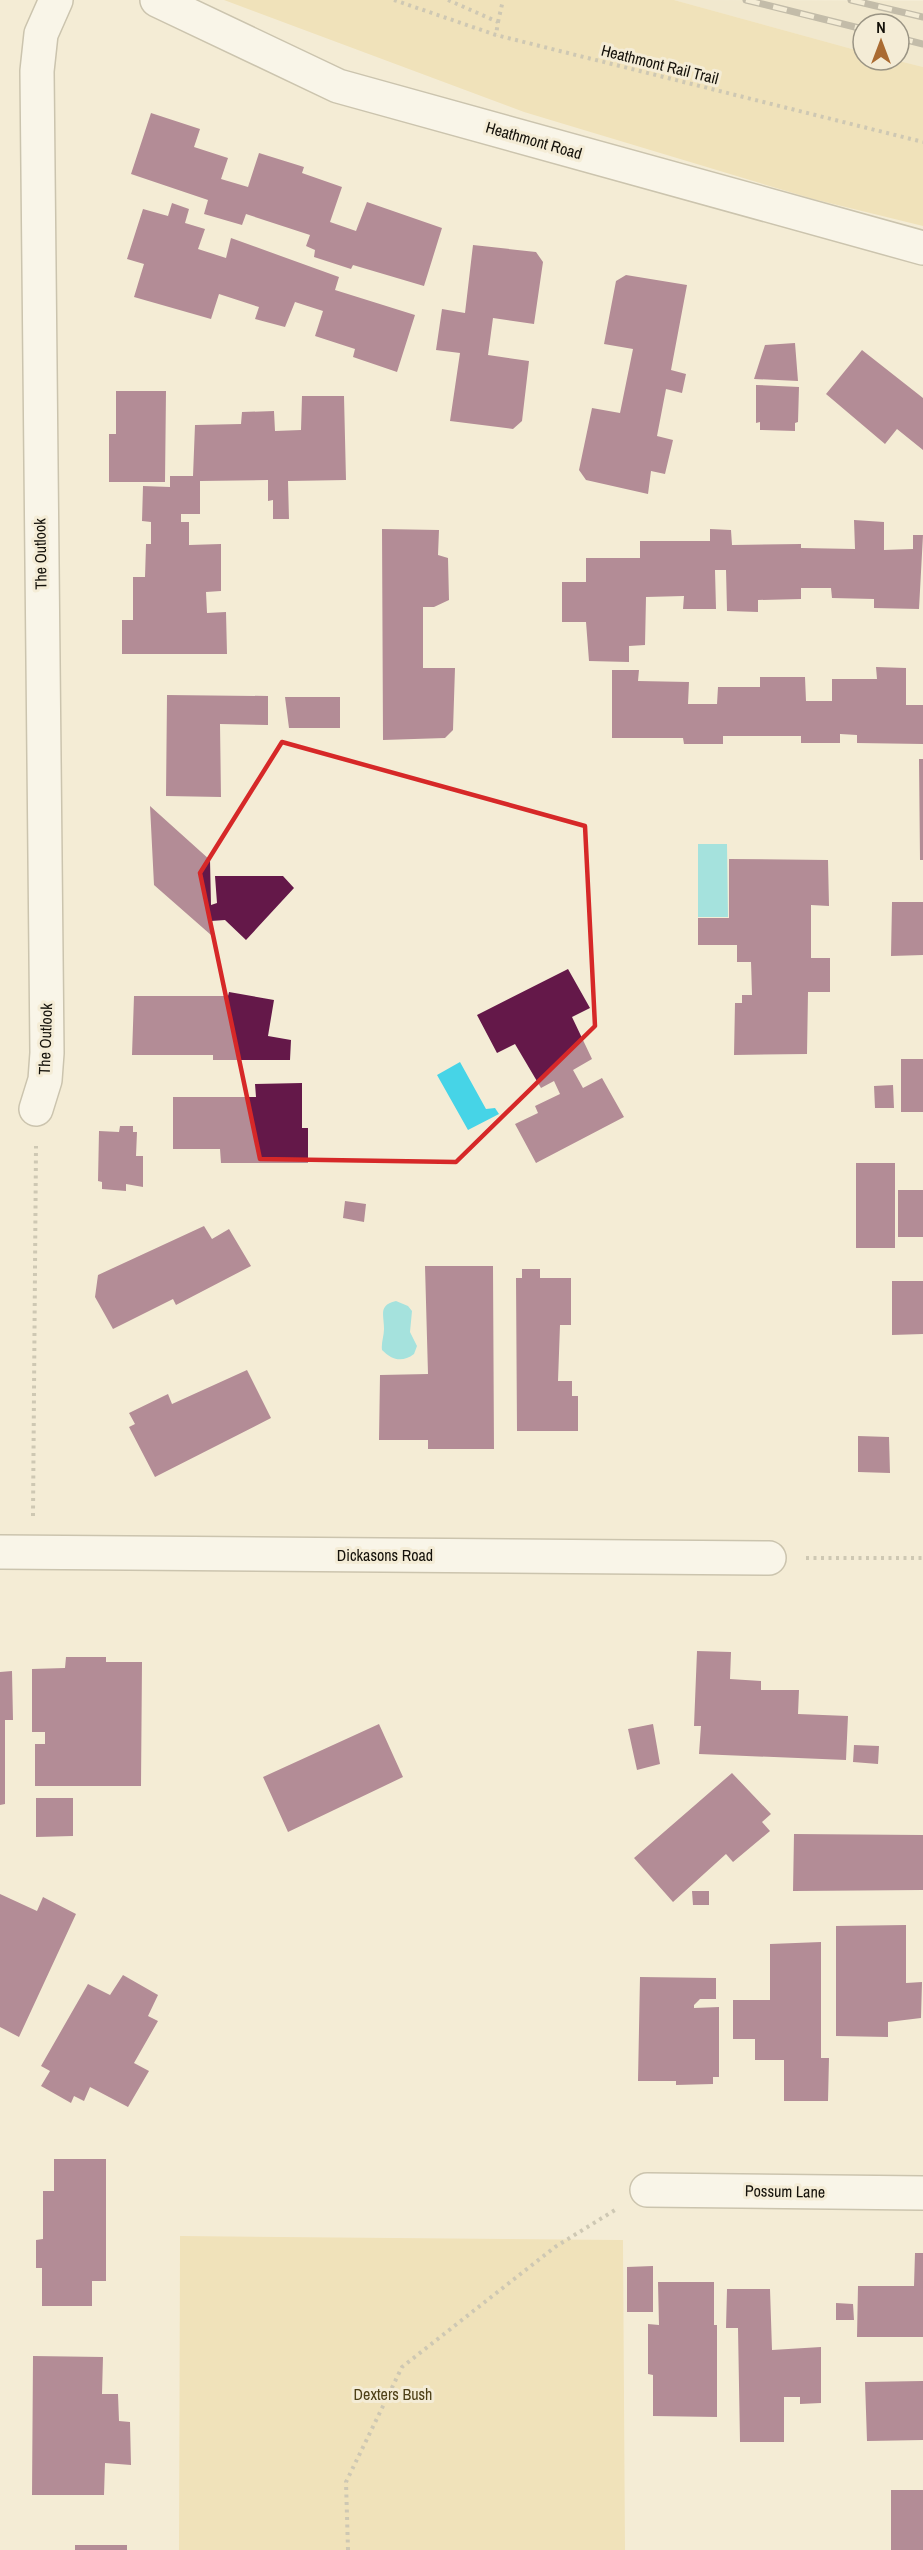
<svg xmlns="http://www.w3.org/2000/svg" width="923" height="2550" font-family="'Archivo Narrow',sans-serif">
	<rect width="100%" height="100%" fill="#f4ecd6"/>
	<path fill="#ede2c5" d="M674,0l249,1v66l-28,-7h4v-36h-36v28z"/>
	<path fill="#ecd599" d="M224,0h450l189,52v8h32l28,7v159l-110,-27 -289,-87z
		M180,2236l443,4 2,310h-446z"/>
	<path fill="#46d4e7" d="M698,844h29l1,73h-30z
		M460,1062l26,47 9,-1 4,6 -31,16 -31,-55z
		M396,1301l12,5 4,5 -2,21 7,14 -3,8c-12,9 -22,6 -32,-4 -1,-7 2,-14 2,-21 0,-14 -6,-24 12,-28z"/>
	<path fill="#641849" d="M151,113l49,16 -6,18 34,11 -7,21 27,8 11,-34 45,14 -2,6 40,14 -12,35 26,9 11,-29 75,26 -18,58 -71,-21 -2,4 -37,-12 1,-7 -9,-4 4,-11 -64,-21 -4,11 -38,-11 4,-14 -77,-26z
		M172,203l17,6 -4,14 20,6 -7,20 28,9 5,-20 108,39 -4,13 80,25 -18,57 -44,-15 2,-8 -40,-13 8,-25 -28,-9 -10,25 -30,-8 4,-12 -40,-13 -8,25 -77,-22 10,-33 -17,-5 16,-50 25,7z
		M473,245l63,7 7,10 -9,62 -41,-6 -5,37 41,6 -7,60 -9,8 -63,-8 10,-68 -24,-3 6,-41 23,4z
		M626,275l61,10 -16,85 15,4 -4,19 -16,-4 -9,47 16,4 -8,34 -14,-3 -3,23 -62,-14 -7,-10 13,-62 28,5 13,-64 -29,-5 12,-63z
		M795,343l3,38 -44,-2 11,-34z
		M862,350l61,48v52l-26,-21 -12,15 -59,-50z
		M756,385l43,2 -1,35 -3,1v8l-35,-1v-8l-4,1z
		M116,391h50l-1,91h-56v-48h7z
		M302,396h42l2,84 -58,1 1,38h-16v-19l-5,1v-21l-68,1v33h-19v8h8v23l32,-1v47l-15,1 1,21 19,-1 1,42h-105v-34h11v-43h12l1,-33h5v-22l-9,-1 1,-35 27,1v-11h23l2,-51 46,-1 1,-12 32,-1 1,20 26,-1z
		M854,520l30,2v28l29,-1v-14h10l-4,74 -45,-1v-9l-42,-1 -1,-10h-30v11l-43,1v12l-31,-1 -1,-41h-11l1,39h-33l1,-13 -38,1 -1,48 -16,1v16l-40,-1 -3,-39h-24v-40h24v-24h54v-17h70v-12l21,1 1,15 69,-1v4l54,1z
		M382,529l57,1 -1,25 10,3 1,42 -15,7h-11v61h32l-2,62 -8,8 -62,2z
		M876,667l30,1v37h17v39l-66,-1v-8l-17,-1v9h-39v-7h-78v8h-39l-1,-6h-71v-68h27l-1,11 51,1 -1,22h29l1,-17h42v-10h45l1,24h26v-22h45z
		M167,695l101,1v29l-48,-1 1,73 -55,-1z
		M285,697h55v31h-51z
		M919,759h4v101h-3z
		M150,806l60,54 1,45 6,-2 -2,-27h68l11,12 -48,52 -21,-20 -14,1v14l-57,-50z
		M729,859l99,1 1,46 -18,-1v53h19v34h-22l-1,62 -73,1 1,-52h7v-8h10l-1,-33h-14v-17h-39v-27h31z
		M892,902h31v53l-32,1z
		M568,969l22,39 -18,9 20,42 -19,11 10,18 19,-10 22,39 -88,46 -21,-39 23,-11 -3,-7 25,-12 -6,-13 -13,7 -26,-44 -18,9 -20,-38z
		M229,992l45,8 -6,36 23,4 -1,20h-77v-5h-81l2,-59h94z
		M901,1059h22v53h-22z
		M302,1083v45h6v35h-87l-1,-14h-47v-52h83l-1,-13z
		M893,1085l1,23h-19l-1,-22z
		M120,1126h13v6h4l-1,24h7v31l-17,-3v7l-24,-2v-7l-4,-1 1,-50 20,1z
		M856,1163h39v85h-39z
		M898,1190h25v47h-25z
		M345,1201l21,3 -2,18 -21,-4z
		M204,1226l8,13 17,-10 22,37 -75,39 -3,-6 -60,30 -18,-32 3,-22z
		M425,1266h68l1,183h-66v-9h-49l1,-65 48,-1z
		M522,1269h18v9h31v47h-11l-2,56h14v15h6v35h-61l-1,-153h6z
		M892,1281h31v53l-31,1z
		M247,1370l24,48 -116,59 -26,-50 6,-3 -6,-11 39,-19 4,10z
		M858,1436l31,1 1,36 -32,-1z
		M697,1651l34,1 -1,27 31,2v9h38l-1,24 50,2 -2,44 -147,-6 2,-28h-7z
		M66,1657h40v5h36l-1,124h-106v-42h10v-12h-13v-63l33,-1z
		M12,1671l1,49h-8v84l-5,1v-133z
		M379,1724l24,53 -115,55 -25,-55z
		M653,1724l7,40 -23,6 -9,-41z
		M854,1745l25,1 -1,18 -25,-2z
		M732,1773l39,41 -9,8 8,9 -37,31 -7,-8 -53,48 -39,-44z
		M36,1798h37v38l-37,1z
		M794,1834l129,1v55l-130,1z
		M692,1891h17v14h-16z
		M0,1894l37,17 6,-14 33,17 -57,123 -19,-10z
		M906,1925v58l16,-1 -1,36 -33,4v15l-52,-1v-110z
		M821,1942v116h8l-1,43h-44v-41h-29v-21h-22v-39h37v-56z
		M123,1975l35,20 -10,21 10,5 -24,42 15,8 -21,36 -38,-20 -6,14 -10,-5 -3,7 -30,-17 9,-15 -9,-5 47,-82 22,11z
		M640,1977l76,1v21h-16l-6,6v3l25,-1v70h-6v7l-37,1v-4h-38z
		M54,2159h52v122h-14v25h-50v-38h-6v-28l7,-1v-48h11z
		M915,2253h8v84h-66l1,-51h56z
		M653,2266v46h-26v-45z
		M658,2282h56v43h3v92l-64,-1v-41l-5,-1v-50l11,1z
		M727,2289h43l2,61 49,-3v56l-21,1v-7h-16v45h-44l-2,-114h-12z
		M836,2303l17,1 1,16h-18z
		M33,2356l70,1 -1,37h16l1,27 11,1 1,43 -26,-2 -1,32h-72z
		M923,2381v59l-56,1 -2,-59z
		M891,2490h32v60h-32z
		M75,2545h52v5h-52z"/>
	<g fill="none" stroke-linecap="round" stroke-linejoin="round">
		<g stroke="#9a927e" stroke-width="36">
			<path id="street" d="M157,0l181,86 585,162
				M36,1109l9,-29 2,-27 -10,-982 4,-37 15,-34
				M0,1552l769,6
				M647,2190l276,3"/>
		</g>
		<path stroke="#a19b8b" stroke-width="4" stroke-dasharray="3 4.5" stroke-linecap="butt" d="M394,0l102,35 427,107
			M448,0l50,22 -2,13
			M498,22l5,-22
			M33,1516l3,-370
			M806,1558h117
			M348,2550l-2,-68 56,-115 153,-120 60,-37"/>
		<use href="#street" stroke="#fff" stroke-width="33"/>
		<g stroke="#878173" stroke-width="7">
			<path id="rail" d="M746,0l117,29
				M851,0l72,17
				M899,38l24,6"/>
		</g>
		<use href="#rail" stroke="#f4ecd6" stroke-width="4.5" stroke-dasharray="14" stroke-linecap="butt"/>
	</g>
	<path d="M0 0H923V2550H0ZM282,742l303,84 10,200 -139,136 -196,-3 -60,-286z" fill="#f4ecd6" fill-opacity=".55" fill-rule="evenodd"/>
	<path fill="none" stroke="#d62828" stroke-width="4.5" stroke-linejoin="round" d="M282,742l303,84 10,200 -139,136 -196,-3 -60,-286z"/>
	<g text-anchor="middle" dominant-baseline="central" stroke-width="6" stroke-linejoin="round" paint-order="stroke">
		<g font-size="16" fill="#14110a" stroke="#f4ecd6">
			<text transform="translate(660 64) rotate(14)">Heathmont Rail Trail</text>
			<text transform="translate(534 140) rotate(16)">Heathmont Road</text>
			<text transform="translate(40 554) rotate(-91)">The Outlook</text>
			<text transform="translate(45 1039) rotate(-88)">The Outlook</text>
			<text x="385" y="1555">Dickasons Road</text>
			<text transform="translate(785 2191) rotate(1)">Possum Lane</text>
		</g>
		<g font-size="16" fill="#4e4018" stroke="#f4ecd6">
			<text x="393" y="2394">Dexters Bush</text>
		</g>
	</g>
	<g transform="translate(881 42)"><circle r="28" fill="#f4ecd6" stroke="#9a9484" stroke-width="1.5"/>
	<path d="M0-4.5L10 22L0 15L-10 22Z" fill="#aa6b32"/>
	<text y="-9" font-size="16" font-weight="bold" text-anchor="middle" fill="#14110a">N</text>
	</g>
</svg>
